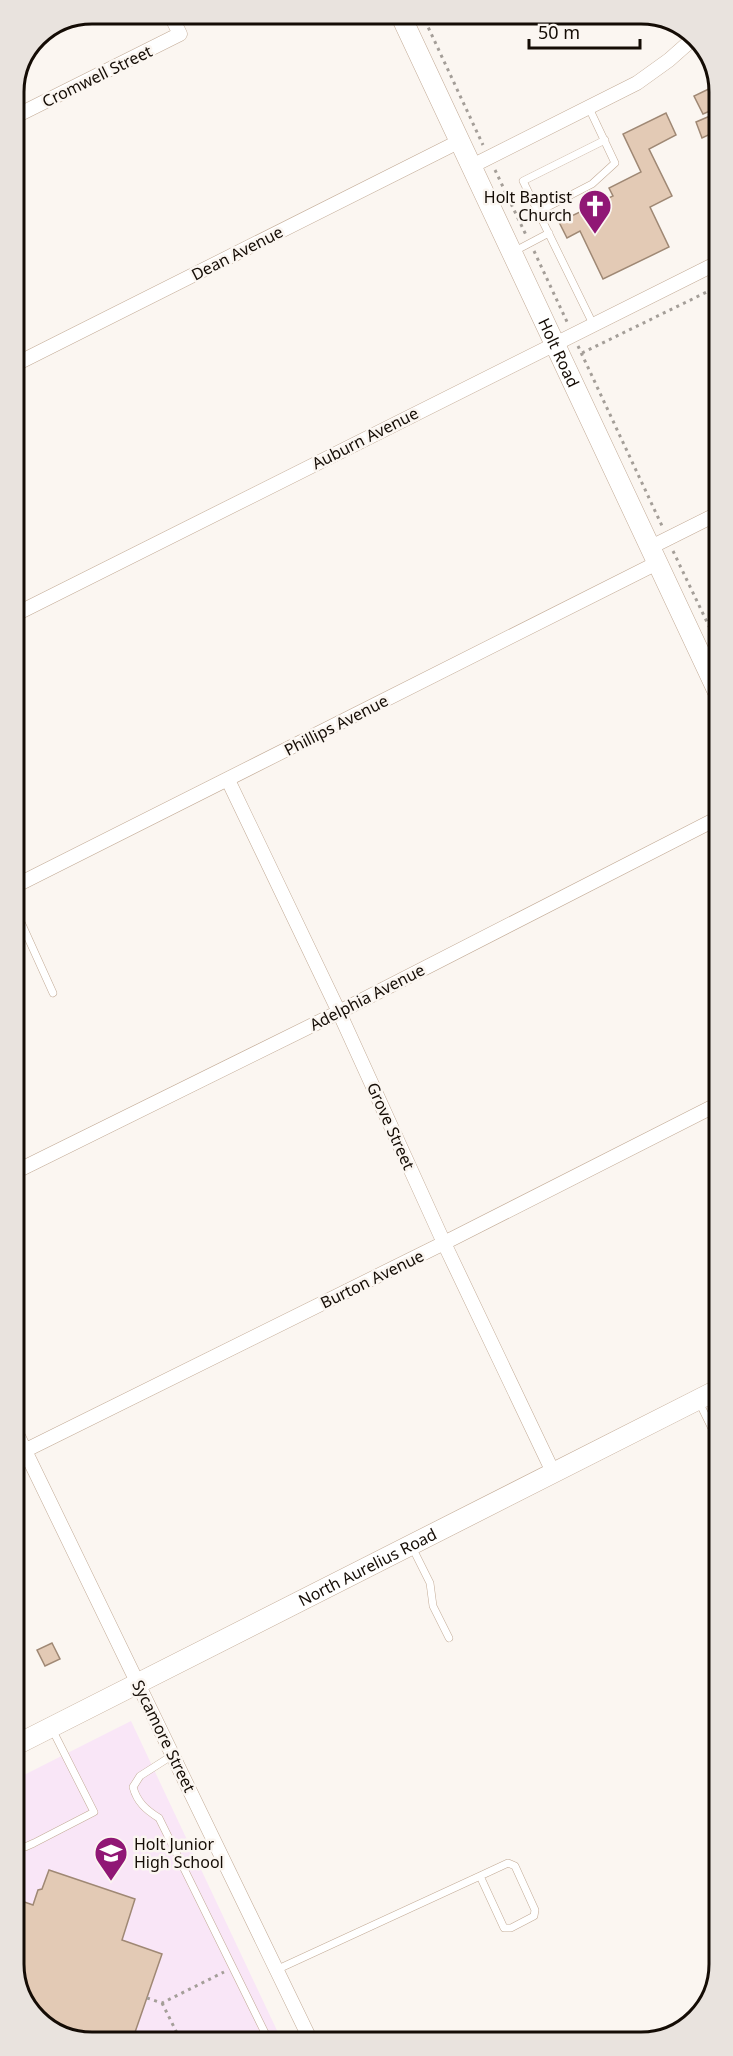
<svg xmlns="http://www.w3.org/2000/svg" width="733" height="2056" font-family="'Noto Sans',sans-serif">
	<rect width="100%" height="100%" fill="#fbf6f1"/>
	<path fill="#f9e6f7" d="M131,1721l151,320 -195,1 -46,-19 -25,-39v-205z"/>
	<path fill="#e3cab5" stroke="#9f8874" stroke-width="1.5" d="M717,85v23l-14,6 -9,-18z
		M666,113l10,22 -27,14 23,47 -22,11 19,40 -66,32 -23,-48 -13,7 -8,-16 54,-26 -4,-8 32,-16 -18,-38z
		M710,116l7,15 -15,7 -6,-16z
		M52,1643l8,16 -15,7 -8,-16z
		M49,1870l86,29 -13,41 40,14 -30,87 -18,-6 -5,1 -4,-1 -18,7 -46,-19 -25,-39v-85l17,6 5,-15 4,-1z"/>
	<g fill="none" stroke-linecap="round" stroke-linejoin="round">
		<g stroke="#c2aa95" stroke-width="8">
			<path id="lane" d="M538,212l54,-28 23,-21 -26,-55
				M513,252l36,-19
				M593,324l-70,-143 82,-41
				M15,909l38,84
				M699,1402l20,41
				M412,1547l18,36 3,23 16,32
				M173,1755l-33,21 -7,11c4,15 13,23 26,31l110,223
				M16,1842l9,5 9,-4 60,-31 -42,-83
				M276,1970l204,-94 28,-13 7,3 20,44 -1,6 -23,12h-7l-24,-52
				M219,2042h2"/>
		</g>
		<g stroke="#c2aa95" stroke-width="15">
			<path id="street" d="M14,117l166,-83 -10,-20
				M472,166l165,-83 32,-23 26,-23
				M14,365l446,-224
				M649,548l68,-34
				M14,615l703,-352
				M228,780l111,232 105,231 109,229
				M15,886l642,-323
				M15,1172l324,-160 379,-194
				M16,1432l295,609
				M24,1451l420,-208 274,-139"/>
		</g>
		<g stroke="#c2aa95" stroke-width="21">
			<g id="secondary">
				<path id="s1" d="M400,14l318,678"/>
				<path id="s2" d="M16,1745l703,-356"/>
			</g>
		</g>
		<path stroke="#a49e98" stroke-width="3" stroke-dasharray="3 4.5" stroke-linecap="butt" d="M422,14l61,131
			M495,170l31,65
			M534,251l34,73
			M578,346l85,182
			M582,353l135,-66
			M673,551l45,94
			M147,1998l15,5 62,-31
			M162,2003l19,38"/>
		<use href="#lane" stroke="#fff" stroke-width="7"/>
		<use href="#street" stroke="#fff" stroke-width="14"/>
		<use href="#secondary" stroke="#fff" stroke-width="20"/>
	</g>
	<defs>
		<g id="church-pin" transform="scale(1.725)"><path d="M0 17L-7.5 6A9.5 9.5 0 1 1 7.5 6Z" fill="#901775" stroke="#fbf6f1"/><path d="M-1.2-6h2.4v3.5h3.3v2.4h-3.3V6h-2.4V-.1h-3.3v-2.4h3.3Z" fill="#fff"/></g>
		<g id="school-pin" transform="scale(1.725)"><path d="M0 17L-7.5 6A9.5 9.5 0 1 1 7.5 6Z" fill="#901775" stroke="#fbf6f1"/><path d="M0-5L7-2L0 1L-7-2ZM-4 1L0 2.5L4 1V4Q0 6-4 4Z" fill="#fff"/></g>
	</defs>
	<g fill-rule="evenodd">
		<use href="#church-pin" x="595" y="206"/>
		<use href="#school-pin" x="111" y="1853"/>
	</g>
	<g text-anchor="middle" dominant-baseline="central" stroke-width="5" stroke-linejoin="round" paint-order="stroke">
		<g font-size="16" fill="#140c05" stroke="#fbf6f1">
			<text transform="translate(97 76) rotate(-26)">Cromwell Street</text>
			<text transform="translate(237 253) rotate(-27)">Dean Avenue</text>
			<text stroke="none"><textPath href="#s1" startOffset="374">Holt Road</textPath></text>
			<text transform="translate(365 438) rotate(-27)">Auburn Avenue</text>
			<text transform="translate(336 725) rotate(-27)">Phillips Avenue</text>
			<text transform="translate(367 997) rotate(-27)">Adelphia Avenue</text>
			<text transform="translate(391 1126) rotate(66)">Grove Street</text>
			<text transform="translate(372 1279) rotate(-26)">Burton Avenue</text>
			<text stroke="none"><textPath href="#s2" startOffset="394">North Aurelius Road</textPath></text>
			<text transform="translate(164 1736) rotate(64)">Sycamore Street</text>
		</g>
		<g font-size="16" fill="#140c05" stroke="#fbf6f1" text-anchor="end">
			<text x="572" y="197">Holt Baptist<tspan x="572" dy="18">Church</tspan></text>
			<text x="134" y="1844" text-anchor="start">Holt Junior<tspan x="134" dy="18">High School</tspan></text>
		</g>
	</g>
	<path d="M0 0H733V2056H0ZM92 24H641A68 68 0 0 1 709 92V1964A68 68 0 0 1 641 2032H92A68 68 0 0 1 24 1964V92A68 68 0 0 1 92 24Z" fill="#e9e3de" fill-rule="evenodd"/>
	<path fill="none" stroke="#140c05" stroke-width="3" d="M92 24H641A68 68 0 0 1 709 92V1964A68 68 0 0 1 641 2032H92A68 68 0 0 1 24 1964V92A68 68 0 0 1 92 24Z"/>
	<path d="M529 39v9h111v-9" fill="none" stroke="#140c05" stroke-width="3"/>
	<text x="538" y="39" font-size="18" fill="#140c05" stroke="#fbf6f1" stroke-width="4.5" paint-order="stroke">50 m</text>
</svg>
